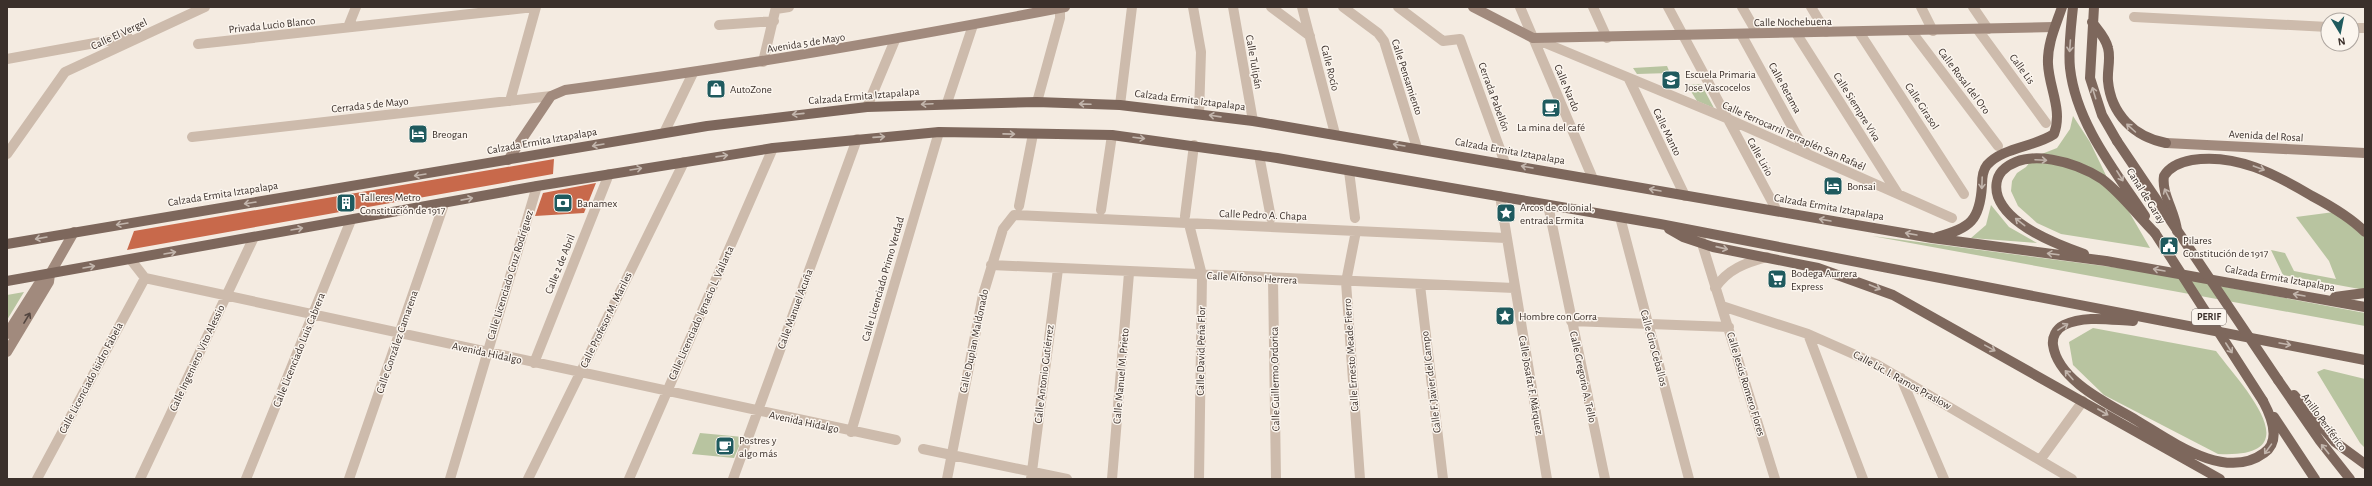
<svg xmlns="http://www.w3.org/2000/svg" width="2372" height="486" font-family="'Alegreya Sans',sans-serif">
	<rect width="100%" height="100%" fill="#f4ebe1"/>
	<path fill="#b8c4a0" d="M1667,66l3,7 -33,1 -4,-6z
		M1701,84l13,24 -17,-7 -10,-16z
		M2073,116l17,26 23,48 8,8 29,50 -89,-14 -24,-11 -19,-17 -7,-15 1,-10 5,-8 9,-6 8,-10 23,-9 13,-19z
		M1991,205l18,22 28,16 -66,-5 15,-13z
		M2334,212l31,25v53l-82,-15 -12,-25 14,3 9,18 42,8 -7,-18 -33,-44z
		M1872,236l263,34 230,43v13z
		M24,292l-17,28v-25z
		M2093,328l123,23c26,35 98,108 2,103l-114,-59 -31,-30 -4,-23z
		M2324,369l41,10v69l-5,-5 -43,-71z
		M700,433l43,4 -9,21 -42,-4z"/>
	<path fill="#c8694b" d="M554,159l-1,15 -426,76 7,-19z
		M596,183l-12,30 -49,3 8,-23z"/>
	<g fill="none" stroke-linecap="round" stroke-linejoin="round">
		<path stroke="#cdbbac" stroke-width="10" d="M1193,7l8,45 -2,62
			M1233,7l20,114
			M1271,7l39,29
			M1302,7l33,127
			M1343,7l35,26 6,8 33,107
			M1398,7l45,34 17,-2 45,124
			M1520,7l73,172
			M1593,7l14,31
			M1668,7l109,204
			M1742,7l15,26
			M1811,7l15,25
			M1921,7l12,24
			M1973,7l15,22
			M776,9l13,-2
			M2134,17l194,10
			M719,25l55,-4
			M348,27l8,-20
			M2352,28h13
			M1978,30l68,93
			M1911,31l87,115
			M1859,32l105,162
			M1796,33l102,161
			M1741,34l66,120
			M1533,38l193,80 226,100
			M198,44l336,-37
			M7,59l121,-22
			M763,62l13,-55
			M1629,79l56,117
			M510,101l26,-94
			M1037,102l23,-84v-10
			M947,103l26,-78
			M1120,105l12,-98
			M867,107l28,-67
			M664,133l29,-60
			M192,137l359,-41
			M7,154l58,-82 140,-65
			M1259,155l12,63
			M1349,171l6,47
			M1500,196l47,283
			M1548,205l57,274
			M1019,206l14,-72
			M1101,210l11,-75
			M1185,216l9,-71
			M1620,217l69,262
			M1189,224l13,51 -3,204
			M1356,231l-10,51 14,197
			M1700,237l75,242
			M131,260l14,18 751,162
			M991,265l523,23
			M1273,279l3,200
			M1420,285l23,194
			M1715,288c13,-19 30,-25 52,-31
			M1722,306l86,28 68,30 196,115
			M1571,321l158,6
			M1808,334l55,145
			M534,363l75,-189
			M1901,378l43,101
			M851,432l88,-300
			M923,449l144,30
			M2040,460l43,-59
			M37,479l108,-201
			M140,479l114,-242
			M246,479l105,-259
			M349,479l95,-275
			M450,479l87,-293
			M528,479l156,-317
			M629,479l144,-331
			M733,479l124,-340
			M947,479l36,-184 20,-66 11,-14 492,23
			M1031,479l27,-210
			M1112,479l17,-206"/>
		<path stroke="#a18a7d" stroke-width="10" d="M1473,7l60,31 521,-11
			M2166,143l199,10
			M508,160l43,-64 14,-6c168,-22 334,-51 500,-83
			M7,334l31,-49 12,-11 24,-42
			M7,352l42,-70 1,-8"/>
		<path stroke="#7d675c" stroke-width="10" d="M2073,7c-2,20 -5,41 -3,61 6,55 45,103 75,148
			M2094,7l-4,71 12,37 15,26
			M2092,22c6,8 14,16 16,26 3,11 -1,22 0,33 3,33 26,56 58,62
			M1669,229l14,8 30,10 105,21 75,27 327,184
			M2177,231c-1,-18 -16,-37 -13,-55 6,-10 17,-14 28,-16 44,-7 83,14 120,36 19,10 38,21 53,36
			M1937,237c33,-9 43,-16 45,-52 0,-6 1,-15 5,-20 16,-18 48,-18 67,-31 9,-24 -5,-46 -6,-70 -1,-20 8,-39 14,-57
			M7,244l700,-118 160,-19 170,-5 83,3 133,16 679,117 174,23 259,46
			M2084,254c-28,-10 -75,-28 -86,-57 -3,-9 -2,-19 4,-26 25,-25 75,-8 100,8 20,15 35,36 53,54
			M7,281l530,-95 236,-38 166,-16 173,3 165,23 383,66 705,136
			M2335,297l30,-4
			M2133,321c-22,-1 -48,-6 -69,4 -8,4 -12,12 -11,20 5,36 56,59 83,75 34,20 89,62 128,33 18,-12 7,-37 -1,-52
			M2278,380l42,61 30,38
			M2294,395l41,47 30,22
			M2274,417l41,62"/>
		<path stroke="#7d675c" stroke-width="10" d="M2117,141l161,239
			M2155,233l108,168"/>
	</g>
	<defs><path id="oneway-shaft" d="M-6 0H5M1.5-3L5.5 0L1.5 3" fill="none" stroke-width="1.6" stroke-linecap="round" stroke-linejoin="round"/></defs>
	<g stroke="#c2b5ac">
		<use href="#oneway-shaft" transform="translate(2070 46) rotate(94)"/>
		<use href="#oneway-shaft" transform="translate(2094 93) rotate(-107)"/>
		<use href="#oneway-shaft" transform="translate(927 104) rotate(177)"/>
		<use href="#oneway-shaft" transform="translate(1085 104) rotate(-178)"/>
		<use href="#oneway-shaft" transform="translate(798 114) rotate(174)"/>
		<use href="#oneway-shaft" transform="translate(1215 116) rotate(-172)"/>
		<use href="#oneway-shaft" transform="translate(2131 128) rotate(-138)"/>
		<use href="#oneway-shaft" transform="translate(1009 134) rotate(1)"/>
		<use href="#oneway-shaft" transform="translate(879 137) rotate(-4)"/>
		<use href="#oneway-shaft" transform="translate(1139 138) rotate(7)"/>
		<use href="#oneway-shaft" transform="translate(598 145) rotate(170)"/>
		<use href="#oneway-shaft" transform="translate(1399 145) rotate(-171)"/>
		<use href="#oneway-shaft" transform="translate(722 156) rotate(-8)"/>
		<use href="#oneway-shaft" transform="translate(2041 160) rotate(3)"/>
		<use href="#oneway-shaft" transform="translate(1527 167) rotate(-170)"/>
		<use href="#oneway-shaft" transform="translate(2259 168) rotate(20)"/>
		<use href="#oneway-shaft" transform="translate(636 169) rotate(-9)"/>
		<use href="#oneway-shaft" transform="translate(420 175) rotate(171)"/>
		<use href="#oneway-shaft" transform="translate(2120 176) rotate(58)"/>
		<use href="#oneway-shaft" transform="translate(1982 183) rotate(92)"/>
		<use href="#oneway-shaft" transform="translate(1655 190) rotate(-170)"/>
		<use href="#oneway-shaft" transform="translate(2167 194) rotate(-116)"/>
		<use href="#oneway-shaft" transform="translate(467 199) rotate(-11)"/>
		<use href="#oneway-shaft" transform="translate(250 203) rotate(171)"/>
		<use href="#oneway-shaft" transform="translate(1825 220) rotate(-170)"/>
		<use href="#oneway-shaft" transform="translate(2020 222) rotate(-142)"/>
		<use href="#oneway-shaft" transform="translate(122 224) rotate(171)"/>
		<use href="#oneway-shaft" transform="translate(297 229) rotate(-10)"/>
		<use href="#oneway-shaft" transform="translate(1911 234) rotate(-170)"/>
		<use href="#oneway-shaft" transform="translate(41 238) rotate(170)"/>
		<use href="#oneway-shaft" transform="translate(1722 248) rotate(13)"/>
		<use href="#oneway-shaft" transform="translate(170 253) rotate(-10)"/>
		<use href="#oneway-shaft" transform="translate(2053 254) rotate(-173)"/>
		<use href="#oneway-shaft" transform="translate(89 267) rotate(-10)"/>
		<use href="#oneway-shaft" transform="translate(2159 270) rotate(-170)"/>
		<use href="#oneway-shaft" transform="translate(1875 287) rotate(23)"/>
		<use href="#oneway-shaft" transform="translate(2299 295) rotate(-170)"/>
		<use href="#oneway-shaft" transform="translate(2063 327) rotate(-32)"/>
		<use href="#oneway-shaft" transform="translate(2285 344) rotate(10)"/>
		<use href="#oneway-shaft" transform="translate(1990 348) rotate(29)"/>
		<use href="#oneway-shaft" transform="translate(2229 348) rotate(57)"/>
		<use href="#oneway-shaft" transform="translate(2069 375) rotate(-131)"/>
		<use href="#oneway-shaft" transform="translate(2103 412) rotate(30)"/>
		<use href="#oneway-shaft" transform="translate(2268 449) rotate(126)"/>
		<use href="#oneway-shaft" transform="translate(2325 449) rotate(-129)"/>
	</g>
	<use stroke="#544640" href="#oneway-shaft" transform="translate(27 318) rotate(-59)"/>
	<defs>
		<g id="school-square" transform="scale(1)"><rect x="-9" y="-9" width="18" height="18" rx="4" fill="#1f5a5e" stroke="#fbf5ee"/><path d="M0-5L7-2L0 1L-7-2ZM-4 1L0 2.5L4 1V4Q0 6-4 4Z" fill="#fff"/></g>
		<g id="shop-square" transform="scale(1)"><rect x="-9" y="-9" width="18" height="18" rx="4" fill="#1f5a5e" stroke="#fbf5ee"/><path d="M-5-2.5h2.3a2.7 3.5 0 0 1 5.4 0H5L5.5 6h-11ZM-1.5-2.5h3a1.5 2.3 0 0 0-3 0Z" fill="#fff"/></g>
		<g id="cafe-square" transform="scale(1)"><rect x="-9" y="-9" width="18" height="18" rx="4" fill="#1f5a5e" stroke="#fbf5ee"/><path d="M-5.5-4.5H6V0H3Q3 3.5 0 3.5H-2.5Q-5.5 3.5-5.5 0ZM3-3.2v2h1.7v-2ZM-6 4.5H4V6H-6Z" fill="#fff"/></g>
		<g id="hotel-square" transform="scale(1)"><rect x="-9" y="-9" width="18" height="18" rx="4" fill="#1f5a5e" stroke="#fbf5ee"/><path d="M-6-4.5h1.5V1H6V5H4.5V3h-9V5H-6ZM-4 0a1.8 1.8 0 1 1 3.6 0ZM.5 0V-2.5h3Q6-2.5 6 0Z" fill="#fff"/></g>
		<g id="building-square" transform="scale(1)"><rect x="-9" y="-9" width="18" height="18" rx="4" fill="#1f5a5e" stroke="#fbf5ee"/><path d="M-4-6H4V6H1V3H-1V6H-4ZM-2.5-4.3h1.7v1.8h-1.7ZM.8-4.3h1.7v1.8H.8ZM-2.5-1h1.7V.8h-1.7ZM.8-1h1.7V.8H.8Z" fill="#fff"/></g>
		<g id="bank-square" transform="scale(1)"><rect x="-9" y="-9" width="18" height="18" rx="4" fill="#1f5a5e" stroke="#fbf5ee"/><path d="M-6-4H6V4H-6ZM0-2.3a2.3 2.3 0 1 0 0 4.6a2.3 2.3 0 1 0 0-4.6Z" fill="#fff"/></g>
		<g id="sight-square" transform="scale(1)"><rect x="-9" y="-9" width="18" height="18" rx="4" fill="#1f5a5e" stroke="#fbf5ee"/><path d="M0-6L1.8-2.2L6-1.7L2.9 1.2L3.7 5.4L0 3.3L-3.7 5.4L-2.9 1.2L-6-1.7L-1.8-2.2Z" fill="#fff"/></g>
		<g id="civic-square" transform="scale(1)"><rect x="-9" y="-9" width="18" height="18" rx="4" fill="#1f5a5e" stroke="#fbf5ee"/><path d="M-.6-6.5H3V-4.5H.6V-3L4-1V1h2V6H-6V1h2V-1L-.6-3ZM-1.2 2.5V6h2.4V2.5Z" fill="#fff"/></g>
		<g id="supermarket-square" transform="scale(1)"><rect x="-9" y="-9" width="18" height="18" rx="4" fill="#1f5a5e" stroke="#fbf5ee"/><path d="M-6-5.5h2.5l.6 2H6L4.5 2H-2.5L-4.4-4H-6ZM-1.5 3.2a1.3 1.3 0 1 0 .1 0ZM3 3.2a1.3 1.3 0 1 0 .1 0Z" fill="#fff"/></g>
	</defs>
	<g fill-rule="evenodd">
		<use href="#school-square" x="1671" y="80"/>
		<use href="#shop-square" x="716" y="89"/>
		<use href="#cafe-square" x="1551" y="108"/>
		<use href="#hotel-square" x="418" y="134"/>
		<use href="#hotel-square" x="1833" y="186"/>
		<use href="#building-square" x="346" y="203"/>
		<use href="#bank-square" x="563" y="203"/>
		<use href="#sight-square" x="1506" y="213"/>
		<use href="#civic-square" x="2169" y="246"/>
		<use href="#supermarket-square" x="1777" y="279"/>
		<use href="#sight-square" x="1505" y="316"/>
		<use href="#cafe-square" x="725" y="446"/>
	</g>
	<g text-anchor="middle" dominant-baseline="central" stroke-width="3" stroke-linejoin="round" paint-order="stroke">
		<rect fill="#fbf5ee" stroke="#756b66" stroke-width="1" x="2192" y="309" width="34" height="16" rx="3"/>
		<g font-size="10" font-weight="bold" fill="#3b302b">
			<text x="2209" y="317">PERIF</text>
		</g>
		<g font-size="11" fill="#3b302b" stroke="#fbf5ee">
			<text transform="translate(1793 22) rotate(-1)">Calle Nochebuena</text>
			<text transform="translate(272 25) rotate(-6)">Privada Lucio Blanco</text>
			<text transform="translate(119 34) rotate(-25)">Calle El Vergel</text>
			<text transform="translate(806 43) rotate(-9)">Avenida 5 de Mayo</text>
			<text transform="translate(1254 62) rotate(80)">Calle Tulipán</text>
			<text transform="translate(1330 68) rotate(76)">Calle Rocío</text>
			<text transform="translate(2022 69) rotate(54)">Calle Lis</text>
			<text transform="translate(1407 77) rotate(72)">Calle Pensamiento</text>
			<text transform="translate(1964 81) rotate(53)">Calle Rosal del Oro</text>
			<text transform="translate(1567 88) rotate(67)">Calle Nardo</text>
			<text transform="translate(1785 88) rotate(61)">Calle Retama</text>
			<text transform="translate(864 96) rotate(-5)">Calzada Ermita Iztapalapa</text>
			<text transform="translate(1494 97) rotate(70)">Cerrada Pabellón</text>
			<text transform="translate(1190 100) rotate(7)">Calzada Ermita Iztapalapa</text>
			<text transform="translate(370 105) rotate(-6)">Cerrada 5 de Mayo</text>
			<text transform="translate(1922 106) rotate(57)">Calle Girasol</text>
			<text transform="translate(1857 107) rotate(58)">Calle Siempre Viva</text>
			<text transform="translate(1667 132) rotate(64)">Calle Manto</text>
			<text transform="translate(1794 136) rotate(24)">Calle Ferrocarril Terraplén San Rafaél</text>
			<text transform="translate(2266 136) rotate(3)">Avenida del Rosal</text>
			<text transform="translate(542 141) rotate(-10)">Calzada Ermita Iztapalapa</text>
			<text transform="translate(1510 151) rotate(10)">Calzada Ermita Iztapalapa</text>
			<text transform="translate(1760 157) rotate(61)">Calle Lirio</text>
			<text transform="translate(223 194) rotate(-9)">Calzada Ermita Iztapalapa</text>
			<text transform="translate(2146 196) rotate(58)">Canal de Garay</text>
			<text transform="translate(1829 207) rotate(10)">Calzada Ermita Iztapalapa</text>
			<text transform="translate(1263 215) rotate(2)">Calle Pedro A. Chapa</text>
			<text transform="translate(560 264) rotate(-68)">Calle 2 de Abril</text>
			<text transform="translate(510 275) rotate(-73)">Calle Licenciado Cruz Rodríguez</text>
			<text transform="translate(1252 278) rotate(3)">Calle Alfonso Herrera</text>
			<text transform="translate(2280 278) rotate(10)">Calzada Ermita Iztapalapa</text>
			<text transform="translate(883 279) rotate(-74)">Calle Licenciado Primo Verdad</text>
			<text transform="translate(795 309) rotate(-70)">Calle Manuel Acuña</text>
			<text transform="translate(701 313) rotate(-66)">Calle Licenciado Ignacio L. Vallarta</text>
			<text transform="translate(606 320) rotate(-64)">Calle Profesor M. Mariles</text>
			<text transform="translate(974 341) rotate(-78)">Calle Duplan Maldonado</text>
			<text transform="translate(397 342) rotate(-71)">Calle González Camarena</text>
			<text transform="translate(1654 348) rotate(75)">Calle Ciro Ceballos</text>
			<text transform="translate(299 350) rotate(-68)">Calle Licenciado Luis Cabrera</text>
			<text transform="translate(1201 351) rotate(-89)">Calle David Peña Flor</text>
			<text transform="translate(487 353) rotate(12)">Avenida Hidalgo</text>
			<text transform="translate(1351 355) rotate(-94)">Calle Ernesto Meade Fierro</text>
			<text transform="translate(197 358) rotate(-65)">Calle Ingeniero Vito Alessio</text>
			<text transform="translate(1044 374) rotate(-83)">Calle Antonio Gutiérrez</text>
			<text transform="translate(1121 376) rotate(-85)">Calle Manuel M. Prieto</text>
			<text transform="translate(1583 377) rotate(78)">Calle Gregorio A. Tello</text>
			<text transform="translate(91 378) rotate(-62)">Calle Licenciado Isidro Fabela</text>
			<text transform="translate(1275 379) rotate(-91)">Calle Guillermo Ordorica</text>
			<text transform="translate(1902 380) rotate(29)">Calle Lic. I. Ramos Praslow</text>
			<text transform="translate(1431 382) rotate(-97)">Calle F. Javier del Campo</text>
			<text transform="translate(1746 384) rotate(73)">Calle Jesús Romero Flores</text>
			<text transform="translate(1531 385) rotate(80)">Calle Josafat F. Márquez</text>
			<text transform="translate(804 422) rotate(12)">Avenida Hidalgo</text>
			<text transform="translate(2324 422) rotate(54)">Anillo Periférico</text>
		</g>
		<g font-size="11" fill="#3b302b" stroke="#fbf5ee" text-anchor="start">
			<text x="1685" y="74">Escuela Primaria<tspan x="1685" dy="13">Jose Vascocelos</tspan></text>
			<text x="730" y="89">AutoZone</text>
			<text x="1551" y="127" text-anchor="middle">La mina del café</text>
			<text x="432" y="134">Breogan</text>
			<text x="1847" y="186">Bonsai</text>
			<text x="360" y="197">Talleres Metro<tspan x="360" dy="13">Constitución de 1917</tspan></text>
			<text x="577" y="203">Banamex</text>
			<text x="1520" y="207">Arcos de colonial,<tspan x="1520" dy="13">entrada Ermita</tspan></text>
			<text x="2183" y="240">Pilares<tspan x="2183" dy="13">Constitución de 1917</tspan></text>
			<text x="1791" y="273">Bodega Aurrera<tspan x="1791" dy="13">Express</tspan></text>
			<text x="1519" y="316">Hombre con Gorra</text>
			<text x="739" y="440">Postres y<tspan x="739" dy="13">algo más</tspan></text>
		</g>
	</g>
	<rect width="2372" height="486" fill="none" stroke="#3b302b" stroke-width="16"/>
	<g transform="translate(2340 32) rotate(170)"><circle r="19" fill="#fbf5ee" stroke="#aea6a0"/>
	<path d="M0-3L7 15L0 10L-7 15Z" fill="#1f5a5e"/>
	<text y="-6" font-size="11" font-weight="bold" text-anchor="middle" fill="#3b302b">N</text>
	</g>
</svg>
